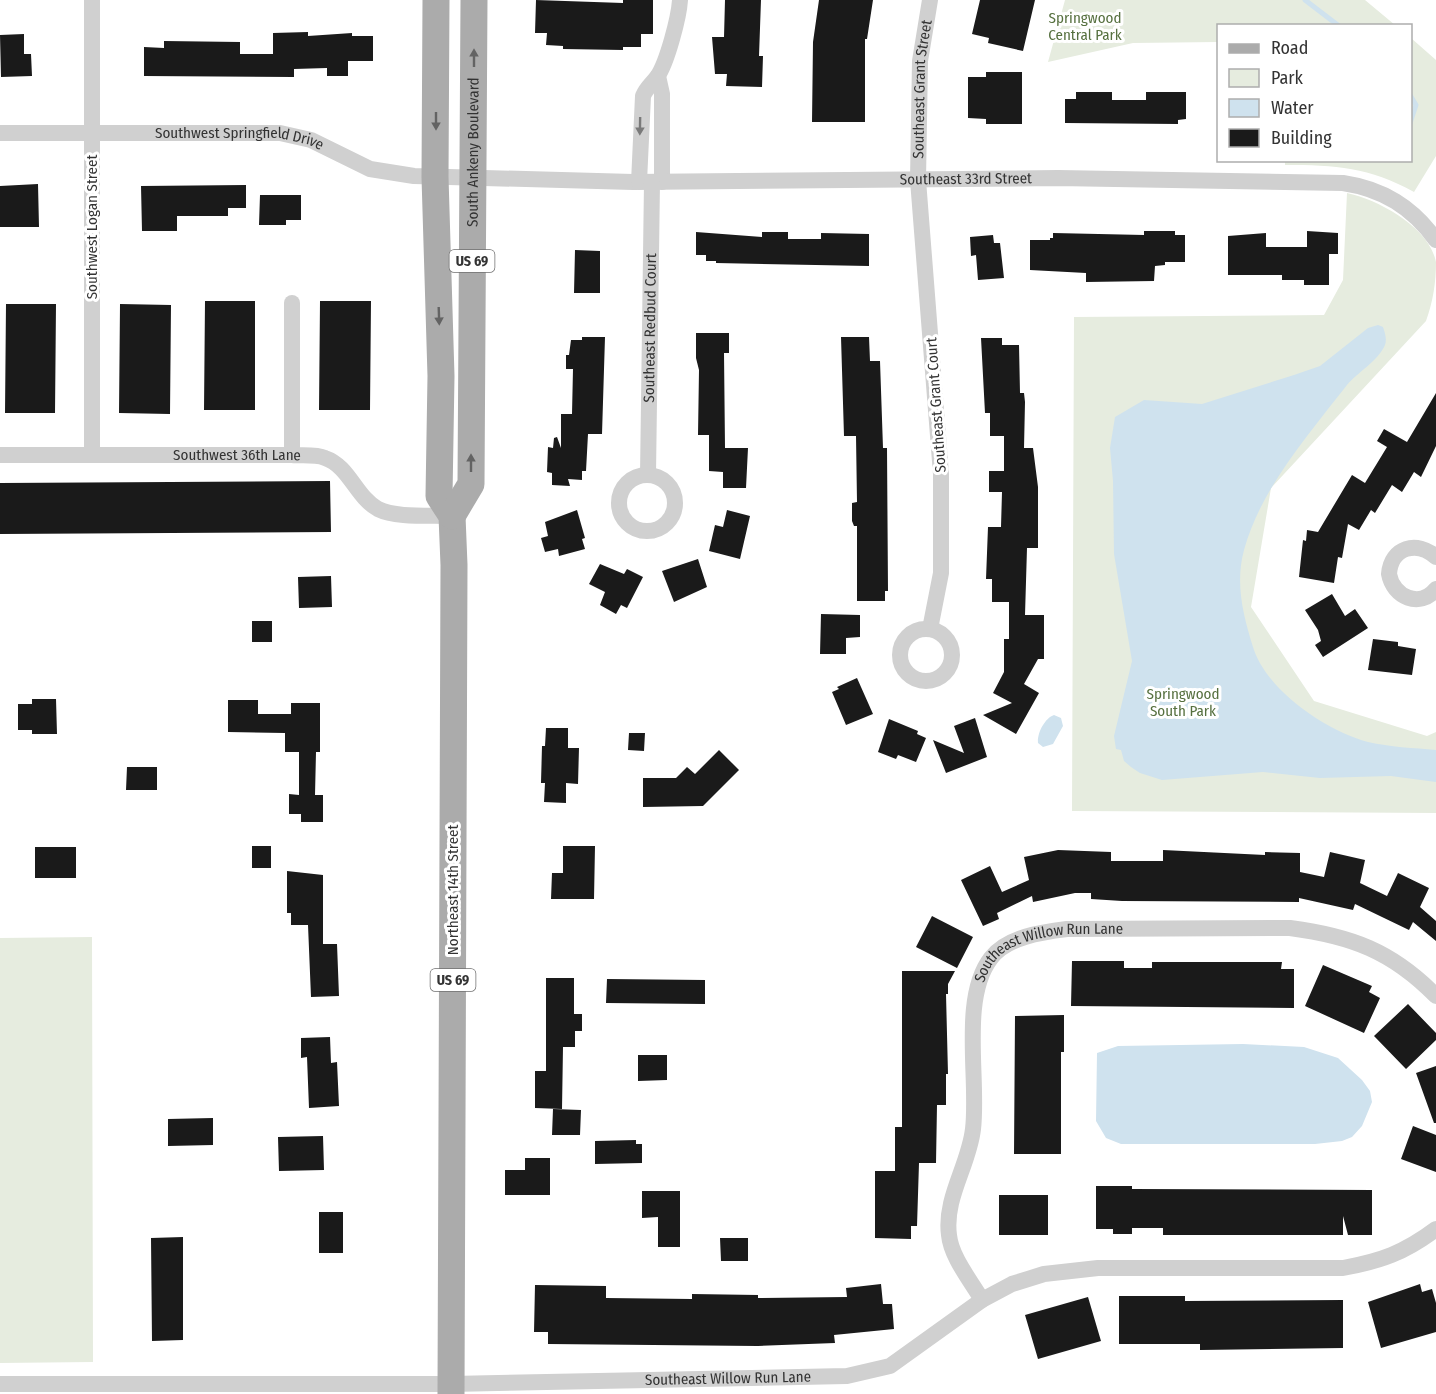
<svg xmlns="http://www.w3.org/2000/svg" width="1436" height="1394" font-family="'Fira Sans Condensed',sans-serif">
	<rect width="100%" height="100%" fill="#fff"/>
	<path fill="#e6ecdf" d="M1065,0h300l30,25 -177,1v16l-85,1 -85,19z
		M1411,38l25,22v96l-22,36c-45,-25 -78,-27 -129,-27v-5h125z
		M1347,193c32,7 82,34 89,69 0,20 -3,40 -10,59l-155,167 -20,119 63,94 113,35 9,-4v81l-364,-2 2,-494 250,-2 19,-35z
		M92,937l1,425 -93,1v-425z"/>
	<path fill="#cfe2ee" d="M1378,325l5,2c2,6 4,12 2,18 -7,16 -27,27 -38,40 -38,49 -86,103 -103,165 -9,33 -1,65 9,97 13,43 73,84 115,95 22,5 46,6 68,8v32l-45,-6 -71,2 -57,-6 -101,8 -22,-7 -9,-6 -7,-6 -3,-11 -5,-1 -2,-13 18,-75 -18,-107 -1,-73 -3,-33 5,-31 29,-17 58,4 92,-29 26,-9 48,-38z
		M1054,715l7,3 2,8 -10,18 -10,3 -5,-4c-1,-10 7,-25 16,-28z
		M1243,1044l61,3 34,11 24,22 8,11 2,11 -10,24 -10,11 -10,4 -27,3h-194l-15,-6 -10,-17 1,-68 21,-7z"/>
	<g fill="none" stroke-linecap="round" stroke-linejoin="round">
		<path stroke="#cfe2ee" stroke-width="5" d="M1305,0l34,26
			M1410,95l6,10 -6,18"/>
	</g>
	<path fill="#1a1a1a" d="M536,0l87,3v-3h30v34h-12v13h-18v3l-60,-1v-3l-17,-1 1,-12h-12z
		M725,0h36l-2,56h4l-1,31 -36,-1 1,-12h-12l-3,-37h12z
		M819,0h54l-6,39h-2v83h-53l1,-80z
		M980,0h55l-12,51 -35,-8 1,-5 -17,-4z
		M308,32v4l44,-3v3h21v25h-25v15h-21v-8l-33,1v8l-150,-1v-29l20,1v-7l76,1v12h33v-21z
		M24,34v20h7l1,22 -31,1 -1,-42z
		M986,72h36v52h-36v-5l-18,-1v-41h18z
		M1076,92h36v8h34v-8h40v27l-8,1v4l-113,-1v-24h11z
		M38,184l1,43h-39v-41z
		M246,185v23h-18v8h-51v15h-35l-1,-45z
		M260,195h41v25h-15v5h-27z
		M1144,231h31v4h10v27h-20v3l-10,1 -1,15 -68,1v-9l-56,-3v-30h20v-2h3v-5l91,2z
		M1307,231l31,2v21h-9v31h-25v-5h-22v-5h-54v-39l38,-3v14h41z
		M696,232l66,5v-5h26v7h33v-6l48,1v32l-153,-3v-2h-10v-6h-10z
		M993,235l1,8h6l4,35 -26,2 -2,-25 -5,1 -1,-19z
		M575,250l25,1v42h-26z
		M205,301h50v109h-51z
		M320,301h51l-1,109h-51z
		M6,304h50l-1,109h-50z
		M120,304l51,1 -1,109 -51,-1z
		M696,333h33v20h-5l1,95h23l-2,40h-23v-16l-14,-1v-36h-11l1,-65 -3,-12z
		M582,337h23l-3,97h-14l-2,37h-4v9l-14,-1 2,7 -18,-1v-12l-5,-1 1,-25 5,1 1,-10 3,-1 4,11v-34h11l1,-45h-7v-14h3l2,-15h11z
		M841,337h28l1,24h10l3,87h4l1,143h-3v10h-28v-75h-3l-2,-5v-18l5,-1 -1,-66h-12z
		M981,338h21v7h17l1,48h4l1,9 -1,46h9l5,39v61h-11l-2,67h19v44h-6l-14,25 15,9 -23,41 -33,-19 29,-12 -19,-10 11,-21v-33h5v-37h-17v-23h-6l2,-52h13l1,-35h-13v-21h15v-35h-14v-23h-5z
		M1436,393v53l-15,31 -7,-5 -12,20 -10,-7 -17,28 -4,-3 -12,20 -11,-6 -6,34 -4,-1 -4,26 -35,-6 4,-37 3,1 1,-11 11,2 34,-57 13,8 22,-36 -10,-6 7,-12 23,13z
		M330,481l1,51 -331,2v-51z
		M577,510l8,28 -3,1 3,10 -26,7 -1,-7 -13,3 -4,-14 7,-2 -3,-14z
		M727,510l23,6 -10,43 -31,-8 6,-26 8,2z
		M698,559l9,28 -33,15 -12,-31z
		M600,564l24,10 3,-5 16,8 -16,31 -6,-3 -5,9 -16,-9 5,-13 -16,-8z
		M331,576l1,31 -33,1 -1,-31z
		M1332,594l13,22 10,-7 13,19 -45,29 -8,-12 6,-4 -3,-11 -13,-20z
		M821,614l39,1v22l-14,1v16h-26z
		M252,621h20v21h-20z
		M1373,639l25,3v4l18,3 -4,26 -44,-5z
		M857,678l16,36 -27,11 -14,-33 7,-3 -2,-2z
		M32,699h24l1,35h-25v-4h-14v-26h14z
		M228,700h30v14h33v-11h29v49h-4l-1,43h8v27h-22v-8h-12v-20l10,1v-43h-14v-19l-57,-1z
		M975,718l12,39 -41,16 -13,-33 31,13 -10,-27z
		M889,719l29,12 -1,3 9,4 -10,24 -18,-7 -2,4 -18,-7z
		M546,728h22v20h11l-1,36 -12,-1v20l-22,-1 1,-19h-4l1,-37h3z
		M629,733h16l-1,18 -16,-1z
		M719,750l20,20 -36,36 -60,1v-29h33l11,-11 8,7z
		M127,767h30v23h-31z
		M252,846h19v22h-19z
		M563,846h32l-1,53h-43l1,-26h11z
		M35,847h41v31h-41z
		M1058,850l53,2v9h52v-11l102,5v-3l35,1v19l24,5 6,-25 35,8 -5,23 27,13 11,-23 31,15 -9,19 16,14v20l-23,-19 -4,8 -54,-26 -2,6 -54,-12v4l-177,-1 -31,-2v-6h-16l-42,9 -1,-6 -35,17 2,6 -16,7 -22,-46 29,-14 12,26 27,-12 -5,-23z
		M287,871l36,4v69h14l2,52 -28,1 -3,-72h-17v-12h-4z
		M932,916l41,21 -16,31 -41,-21z
		M1072,961h52v7h28v-6h130l-1,7h13v39l-223,-2z
		M1323,965l49,21 -3,6 11,6 -16,35 -59,-27z
		M902,971h53l-7,13v10h-2l2,80h-2v31h-9l-1,58h-17l-2,63h-6v13l-36,-1v-67h20v-44h7z
		M546,978h28v36h8v17h-7v16h-12l-1,62 -27,-1v-37h11z
		M607,979l98,1v24l-99,-1z
		M1408,1004l28,29v7l-30,29 -32,-33z
		M1064,1015v37h-3v102h-47l1,-138z
		M330,1037l1,26 6,-1 2,44 -30,2 -2,-51 -6,1v-20z
		M638,1055h29v25l-29,1z
		M1436,1066v57h-2l-18,-50z
		M553,1109l28,1 -1,25h-28z
		M213,1118v27l-45,1v-27z
		M1413,1126l23,9v37l-35,-13z
		M323,1136l1,34 -45,1 -1,-34z
		M636,1140v4h6v19l-47,1v-23z
		M525,1158h25v37h-45v-25h20z
		M1096,1186h36v3l240,1v45h-24l-5,-19v19h-180v-7h-31v6h-19v-5h-17z
		M642,1191h38v56h-22v-30l-16,1z
		M999,1195h49v40h-49z
		M319,1212h24v41h-24z
		M183,1237v103l-31,1 -1,-103z
		M720,1238h28v23h-27z
		M881,1284l2,20h9l2,25 -60,6 1,8 -77,3 -210,-2v-12h-14l1,-47 71,1v12l86,1v-5l66,1v3l89,-1 -1,-9z
		M1420,1284l2,8 10,-3 4,14v29l-55,16 -13,-46z
		M1119,1296h66v5l158,-1v48l-143,2v-6h-81z
		M1088,1297l13,44 -63,18 -13,-44z"/>
	<g fill="none" stroke-linecap="round" stroke-linejoin="round">
		<g stroke="#d0d0d0" stroke-width="16">
			<path d="M658,76l4,18v88"/>
			<path id="s1" d="M0,133h280l31,7 59,29 44,7 219,6 425,-4 285,5c40,6 69,24 93,57"/>
			<path d="M639,182l4,-86c4,-9 9,-12 14,-19 10,-14 22,-60 23,-77"/>
			<path d="M292,303v152"/>
			<path id="s2" d="M0,455h292c10,1 24,-1 33,3 24,8 31,39 53,51 18,9 52,6 74,7"/>
			<path d="M92,455v-455"/>
			<path id="s3" d="M648,475l4,-293"/>
			<circle cx="647" cy="503" r="28"/>
			<path d="M1436,557c-19,-17 -45,-10 -47,17 4,23 31,35 47,15"/>
			<path id="s4" d="M930,629l11,-56v-99l-23,-294 2,-119 10,-61"/>
			<circle cx="926" cy="655" r="26"/>
			<path id="s5" d="M982,1300c-11,-19 -31,-43 -33,-65 -5,-37 20,-70 24,-106 6,-49 -13,-131 18,-171 16,-21 51,-26 76,-29l223,-1c61,8 102,23 146,68"/>
			<path id="s6" d="M0,1384h451l396,-8 43,-10 92,-66 30,-16 32,-10 54,-6h245c38,-7 61,-15 93,-39"/>
		</g>
		<g stroke="#ababab" stroke-width="27">
			<path d="M436,0l-1,177 6,199 -2,120 13,20 2,49 -3,829"/>
			<path id="s7" d="M452,516l19,-32 3,-484"/>
		</g>
	</g>
	<defs><path id="oneway-solid" d="M-6-.8H1V-3.2L6.5 0L1 3.2V.8H-6Z" transform="scale(1.5)"/></defs>
	<g fill="#636363">
		<use href="#oneway-solid" transform="translate(474 58) rotate(-90)"/>
		<use href="#oneway-solid" transform="translate(436 121) rotate(90)"/>
		<use href="#oneway-solid" transform="translate(439 316) rotate(88)"/>
		<use href="#oneway-solid" transform="translate(471 463) rotate(-90)"/>
	</g>
	<use fill="#7a7a7a" href="#oneway-solid" transform="translate(640 126) rotate(91)"/>
	<g text-anchor="middle" dominant-baseline="central" stroke-width="6" stroke-linejoin="round" paint-order="stroke">
		<g fill="#fff" stroke="#707070" stroke-width="1.5">
			<rect x="449.5" y="250" width="45" height="22" rx="4.5"/>
			<rect x="430.5" y="969" width="45" height="22" rx="4.5"/>
		</g>
		<g font-size="14" font-weight="bold" fill="#333">
			<text x="472" y="261">US 69</text>
			<text x="453" y="980">US 69</text>
		</g>
		<g font-size="15" fill="#56703f" stroke="#fff">
			<text x="1085" y="18">Springwood<tspan x="1085" dy="17">Central Park</tspan></text>
			<text x="1183" y="694">Springwood<tspan x="1183" dy="17">South Park</tspan></text>
		</g>
		<g font-size="15" fill="#333" stroke="#fff">
			<text stroke="none"><textPath href="#s4" startOffset="542">Southeast Grant Street</textPath></text>
			<text stroke="none"><textPath href="#s1" startOffset="240">Southwest Springfield Drive</textPath></text>
			<text stroke="none"><textPath href="#s7" startOffset="369">South Ankeny Boulevard</textPath></text>
			<text stroke="none"><textPath href="#s1" startOffset="974">Southeast 33rd Street</textPath></text>
			<text transform="translate(92 227) rotate(-90)">Southwest Logan Street</text>
			<text stroke="none"><textPath href="#s3" startOffset="147">Southeast Redbud Court</textPath></text>
			<text transform="translate(936 405) rotate(-94)">Southeast Grant Court</text>
			<text stroke="none"><textPath href="#s2" startOffset="237">Southwest 36th Lane</textPath></text>
			<text transform="translate(453 890) rotate(-90)">Northeast 14th Street</text>
			<text stroke="none"><textPath href="#s5" startOffset="414">Southeast Willow Run Lane</textPath></text>
			<text stroke="none"><textPath href="#s6" startOffset="728">Southeast Willow Run Lane</textPath></text>
		</g>
	</g>
	<rect x="1217" y="24" width="195" height="138" fill="#ffffff" stroke="#adadad" stroke-width="1.5"/>
	<rect x="1229" y="44" width="30" height="9" fill="#ababab" stroke="#adadad" stroke-width="1.5"/>
	<text x="1271" y="54" font-size="18" fill="#333333">Road</text>
	<rect x="1229" y="69" width="30" height="18" fill="#e6ecdf" stroke="#adadad" stroke-width="1.5"/>
	<text x="1271" y="84" font-size="18" fill="#333333">Park</text>
	<rect x="1229" y="99" width="30" height="18" fill="#cfe2ee" stroke="#adadad" stroke-width="1.5"/>
	<text x="1271" y="114" font-size="18" fill="#333333">Water</text>
	<rect x="1229" y="129" width="30" height="18" fill="#1a1a1a" stroke="#adadad" stroke-width="1.5"/>
	<text x="1271" y="144" font-size="18" fill="#333333">Building</text>
</svg>
